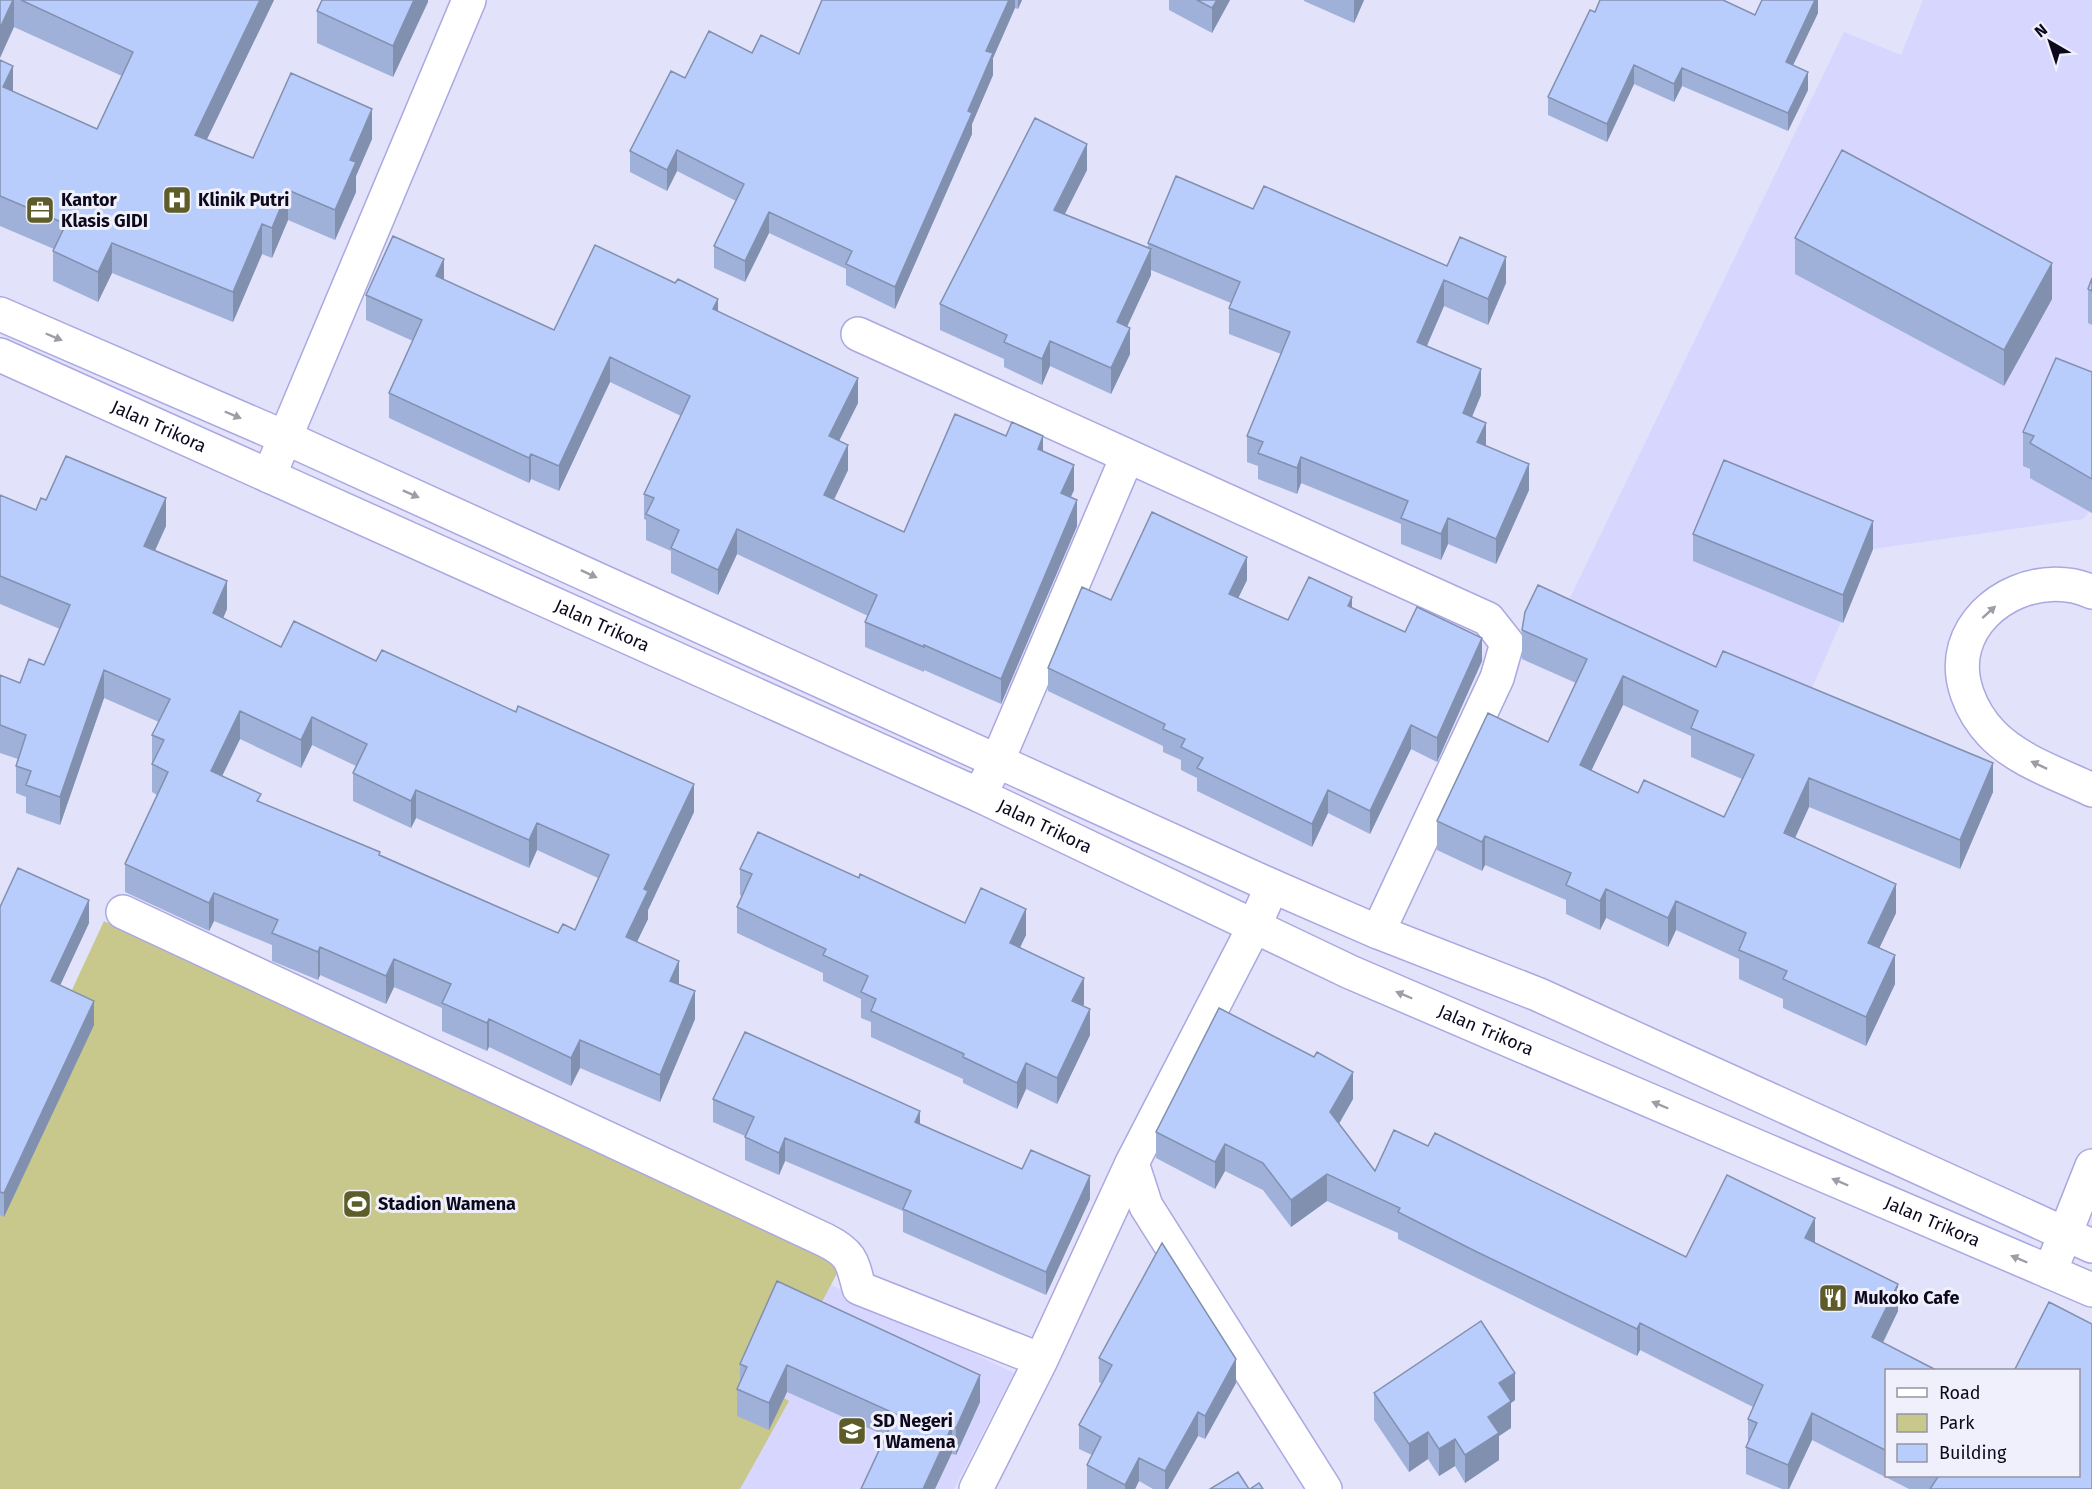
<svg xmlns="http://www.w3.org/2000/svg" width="2092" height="1489" font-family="'Fira Sans',sans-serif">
	<rect width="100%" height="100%" fill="#e2e2fa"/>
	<path fill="#d7d6fe" d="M1923,0h169v513l-3,-1 -6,7 -210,30 -68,155 -239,-98 278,-574 57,23z
		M798,1269l216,104 -60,116h-261z"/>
	<path fill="#c8c78c" d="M104,921l738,343 -68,128 15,9 -49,88h-740v-344z"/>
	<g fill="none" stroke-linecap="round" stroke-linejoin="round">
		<g stroke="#aba8e1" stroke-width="36">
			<path id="street" d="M858,334l630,285 19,24 -10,35 -119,254
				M269,476l200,-476
				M2092,592c-46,-22 -112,4 -127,55 -9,31 6,65 27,87 26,27 67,40 100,56
				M979,795l18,-33 130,-305
				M123,912l702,328c26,13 27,20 34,48l182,72
				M1132,1163l14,43 179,283
				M2050,1272l42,-106
				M976,1489l65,-129 91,-197 122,-236 18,-41"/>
		</g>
		<g stroke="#aba8e1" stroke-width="36">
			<g id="secondary">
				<path d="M0,314l284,123 988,449 106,46 159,62 555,252"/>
				<path id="s1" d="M0,355l979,440 371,177 742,318"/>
			</g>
		</g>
		<use href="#street" stroke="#fff" stroke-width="33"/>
		<use href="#secondary" stroke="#fff" stroke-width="33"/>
	</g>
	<path fill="#9fb0d9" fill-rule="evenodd" d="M0,0h274l-67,139 46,19 119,-19 -16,37v16l-21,48 -47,-20 -16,38 -10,-4 -29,68 -121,-49 -14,29 -45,-21v-30l1,-2 -54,-23v-166l13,32 84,37 25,-53 -108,-49z
		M428,0l-35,77 -76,-34v-32z
		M822,0h200l-4,9 -3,-1 -22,50v17l-21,49v10l-77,175 -49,-24v-16l-77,-36 -24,49 -31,-14v-22l22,-45 -59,-30 -10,20 -37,-19v-21l55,-73 67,-25 47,1z
		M1169,0h61l-18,33 -43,-23z
		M1304,0h60l-10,23 -50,-22z
		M1818,0v13l-25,52 15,25 -20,41 -106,-45 -8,16 -40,-18 -27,58 -59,-27v-18l47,-85 160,3z
		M1087,170l-22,44 83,34v-5l105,-34 253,74 -18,42 -44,-19 -17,40 54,49 -9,22 14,29 43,44 -33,74 -48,-20 -7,16 -40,-16v-20l-100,-41 -4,11 -39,-15v-13l-11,-4v-26l34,-82 -52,-20v-26l2,-5 -80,-33v5l-24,52 3,27 -19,40 -61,-28 -8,19 -38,-18v-8l-64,-29v-26z
		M1795,238l257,61 -48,87 -209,-112z
		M2092,278v47l-4,-2v-34z
		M444,280l110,50 164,-18 140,91 -19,38 9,29 -14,30 70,32 139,-81 31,39 -4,8 7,28 -76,178 -77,-34v2l-59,-25v-25l3,-6 -131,-62 -19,41 -47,-22v-22l-25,-11v-20l-2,-1v-25l37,-78 -71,-34 -51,109 -28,-12 -2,4 -140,-65v-25l24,-52 -47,-21v-25z
		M2092,372v141l-62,-35v-9l-7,-3v-34z
		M0,495l36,15 10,-10 120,26 -11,25 72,58 -4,9 58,29 95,14 318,151 -46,98v9l-12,23 43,42 16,35 -35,83 -80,-34 -9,18 -82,-39 -2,4 -45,-20v-23l-48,-21 -8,17 -66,-29 -2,5 -46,-19v-16l-58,-24 -5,10 -84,-39v-28l32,-69 -5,-3v-57l7,-13 -55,-24 -44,127 -34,-12v-16l-10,-4v-27l2,-7 -18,-6v-78l20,8 24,-18 16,-36 -60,-25zM240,739l61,29 11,-23 44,21 -3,7v28l58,27 5,-10 113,50 8,-18 61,28 -23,52 -17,3 -297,-131 -39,-26z
		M1693,534l180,15 -30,74 -150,-62z
		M1247,580l-9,18 50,22 64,-12 53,24 77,29 -45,101 -26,-13 -41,85 -42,-21 -16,34 -115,-56v-13l-16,-8v-10l-18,-8v-6l-115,-55v-23l63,-68z
		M1522,630l194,37 277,125 -33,77 -151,-62 -14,31 101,75 -17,35 16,36 -29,62 -83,-38v-9l-44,-20v-20l-63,-29 -8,17 -62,-29 -6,12 -34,-16v-14l-81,-35 -3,6 -45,-21v-29l111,-79 28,-59 -54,-24zM1623,705l68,31v21l51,22 -18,38 -86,-24 -47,-22z
		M740,869l119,9 106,45 61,12 -6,12 64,57 -1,2 7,29 -33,69 -31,-15 -9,20 -54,-26v-4l-92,-42v-15l-10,-4v-19l-38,-18v-8l-86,-40v-26l5,-11 -2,-1z
		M0,907l89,16 -29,62 34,40 -90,192 -4,-2z
		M1314,1057l39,42 -14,25 36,47 53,-25 258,111 129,-14 83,68 -15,32 4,28v105h192l13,13h-183l-97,-49 -23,49h-7l-36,-15v-27l2,-4v-24l5,-12 -113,-57 -3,6 -162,-79 -77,-38v-6l-71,-32 -36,26 -28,-37 -38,-19 -10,18 -59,-31v-26z
		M713,1099l207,25 170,75 -44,96 -143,-63v-21l-118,-50 -6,14 -34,-15v-24l-32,-14z
		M777,1281l203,121 -24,53 -70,-19 -99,-44 -18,38 -32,-14v-27l3,-8v-17z
		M1099,1358l137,25 -31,56 -7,-3 -30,53h-15l-14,-8 -4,8h-48v-24l5,-10 -13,-6v-24l23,-41 -3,-2z
		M1374,1393l141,7 -4,3v25l-12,8v24l-34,23 -10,-17 -16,10 -11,-17 -19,13 -35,-52z"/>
	<path fill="#8290b0" d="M13,0h1v27l-14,31v-30z
		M260,0h14l-79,164v-29z
		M414,0h14v2l-35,75v-31z
		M1009,0h6v8l-22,50v17l-21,49v10l-77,175v-22l73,-176 18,-60z
		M1018,0h4l-4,9z
		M1217,0h13l-18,33v-25z
		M1354,0h10l-10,23z
		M1815,0h3v13l-32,67v-18z
		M1634,65v19l-27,58v-18z
		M13,66v30l-10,-9z
		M1682,68v18l-8,16v-18z
		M1808,72v18l-20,41v-18z
		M372,109v30l-16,37v16l-21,48v-30l15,-50z
		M1087,144v26l-33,65v-25z
		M677,150v21l-10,20v-21z
		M288,190v30l-16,38v-30z
		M769,212v21l-24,49v-21z
		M262,224v30l-29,68v-30z
		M112,243v30l-14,29v-30z
		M1151,249v26l-34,73v-26z
		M1506,257v26l-18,42v-26z
		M444,259v25l-8,-8z
		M2052,263v36l-48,87v-36z
		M1444,280v26l-27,62v-26z
		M718,299v25l-5,-15z
		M1130,328v26l-19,40v-26z
		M1050,341v25l-8,19v-26z
		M610,357v25l-51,109v-25z
		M1481,369v26l-18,43v-25z
		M858,378v25l-29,58v-25z
		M1486,423v25l-9,-6z
		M1043,436v25l-5,-12z
		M848,445v25l-24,50v-25z
		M531,454v25l-2,4v-25z
		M1301,457v26l-4,11v-26z
		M1529,464v26l-33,74v-25z
		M1074,465v25l-13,29v-26z
		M166,498v28l-22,48v-28z
		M1077,500v26l-76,178v-25z
		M1448,518v26l-7,16v-26z
		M1873,521v28l-30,74v-28z
		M737,529v25l-19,41v-25z
		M1247,557v23l-18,37v-23z
		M227,581v28l-14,32v-28z
		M1352,597v23l-4,-14z
		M1482,638v23l-45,101v-24z
		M104,670v28l-44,127v-28z
		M1623,676v29l-43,89v-29z
		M240,711v28l-29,60v-28z
		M312,717v28l-11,23v-28z
		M1411,725v24l-41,85v-23z
		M1993,763v29l-33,77v-29z
		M1809,778v29l-25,55v-29z
		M694,784v28l-46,98v9l-22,46v-28l18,-48z
		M416,790v28l-5,10v-27z
		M1328,790v23l-16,34v-23z
		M537,823v27l-8,18v-28z
		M1485,836v29l-3,6v-29z
		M1896,884v29l-28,59v-29z
		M1606,889v29l-6,12v-29z
		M214,893v28l-5,10v-28z
		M89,900v23l-38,82v-24z
		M1676,901v29l-8,17v-29z
		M1026,909v26l-16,34v-26z
		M320,947v28l-2,5v-28z
		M1895,955v29l-29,62v-29z
		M394,959v28l-8,17v-28z
		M679,961v28l-9,-8z
		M1084,978v26l-12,23v-26z
		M695,991v28l-35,83v-27z
		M94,1001v24l-90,192v-24z
		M1090,1009v26l-33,69v-26z
		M489,1019v28l-2,4v-28z
		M580,1040v28l-9,18v-28z
		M1026,1063v26l-9,20v-26z
		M1353,1072v27l-23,40v-27z
		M920,1111v23l-5,-12z
		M785,1138v23l-6,14v-22z
		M1225,1144v27l-10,18v-27z
		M1327,1174v27l-36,26v-27z
		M1090,1176v23l-44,96v-23z
		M1815,1218v27l-10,-7z
		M1898,1284v27l-26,53v-27z
		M1640,1323v27l-3,6v-27z
		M1236,1359v24l-31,56v-23z
		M787,1365v27l-18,38v-27z
		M1515,1373v27l-4,3v25l-12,8v24l-34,23v-28l23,-38 11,-34z
		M980,1375v27l-24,53v-27z
		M1198,1412v24l-30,53h-3v-18z
		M1812,1413v27l-23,49h-1v-24z
		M952,1426v27l-17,36h-12z
		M1428,1432v27l-19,13v-28z
		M1455,1439v27l-16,10v-27z
		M1139,1458v23l-4,8h-10v-4z"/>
	<path fill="#b9cdfc" stroke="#8290b0" stroke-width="1.5" fill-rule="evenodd" d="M0,0h13l-13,28z
		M21,0h239l-65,135 58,23 38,-85 81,36 -22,51 6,2 -21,48 -47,-20 -16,38 -10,-4 -29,68 -121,-49 -14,29 -45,-21 13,-27 -66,-28v-136l13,6 -10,21 94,42 36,-77z
		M322,0h92l-21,46 -76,-35z
		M822,0h187l-23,51 7,2 -25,58 4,2 -77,174 -49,-23 6,-13 -83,-39 -24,49 -31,-15 30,-62 -67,-34 -10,20 -37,-19 41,-80 14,7 24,-47 43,22 9,-18 38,19z
		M1197,0h20l-5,8z
		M1600,0h123l32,15 7,-15h53l-29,62 22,10 -20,41 -106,-45 -8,16 -40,-19 -27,59 -59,-27 42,-87 5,2z
		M1035,118l52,26 -33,66 97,39 -34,73 13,6 -19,40 -61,-27 -8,18 -38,-17 3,-7 -67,-31z
		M1842,150l210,113 -48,87 -209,-112z
		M1176,176l77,33 11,-23 183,80 13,-29 46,20 -18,42 -44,-19 -27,62 64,27 -18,44 23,10 -9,19 52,22 -33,75 -48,-21 -7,16 -40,-16 7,-17 -107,-44 -4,11 -39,-15 5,-11 -16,-6 43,-104 -61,-24 11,-26 -92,-39z
		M393,236l51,23 -8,17 118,54 41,-85 80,38 3,-4 40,20 -5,10 145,69 -29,58 19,9 -24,50 80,37 51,-118 51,22 6,-14 31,14 -5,13 36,16 -13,28 16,7 -76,179 -77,-34v2l-59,-25 12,-27 -140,-66 -19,41 -47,-22 8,-18 -33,-16 8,-16 -10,-4 46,-98 -80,-39 -51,109 -28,-12 -2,4 -140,-65 33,-73 -56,-25z
		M2092,278v13l-4,-2z
		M2056,358l36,14v107l-62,-36 4,-7 -11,-4z
		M66,456l100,42 -22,48 83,35 -14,32 68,34 13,-26 82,40 6,-11 134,62 2,-6 176,78 -50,105 4,2 -22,46 53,24 -9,20 25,10 -35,84 -80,-35 -9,18 -82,-39 -2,4 -45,-20 9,-19 -57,-25 -8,17 -66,-29 -2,5 -46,-19 6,-13 -64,-27 -5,10 -84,-39 43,-92 -16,-8 12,-24 -12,-5 18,-36 -66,-29 -44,127 -34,-12 5,-14 -15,-5 10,-31 -26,-10v-50l20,8 9,-24 15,6 26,-60 -70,-29v-81l36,15 5,-12 5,2zM240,711l61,29 11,-23 55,27 -14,29 58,28 5,-11 113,50 8,-17 72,32 -34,75 -12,-6 -5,9 -179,-78 1,-3 -123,-51 4,-7 -50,-23z
		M1724,460l149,61 -30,74 -150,-61z
		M1152,512l95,45 -18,37 59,26 21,-43 43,20 -4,9 57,26 12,-25 65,31 -45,100 -26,-13 -41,86 -42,-21 -16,34 -115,-56 6,-10 -22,-11 4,-8 -22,-10 2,-5 -117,-56 34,-81 29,13z
		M1538,585l178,82 7,-16 270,112 -33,77 -151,-62 -25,55 112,51 -28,59 27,12 -29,62 -83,-38 4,-8 -48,-21 7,-17 -70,-32 -8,17 -62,-29 -6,12 -34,-16 5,-12 -86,-37 -3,6 -45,-21 51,-108 60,29 39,-83 -65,-29 3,-18zM1623,676l75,35 -7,17 63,27 -30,62 -80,-37 -6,13 -58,-28z
		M758,832l101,46 1,-4 105,49 16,-35 45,21 -16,34 74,35 -12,23 18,8 -33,69 -31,-15 -9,20 -54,-26 1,-3 -93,-43 5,-12 -15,-7 7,-16 -45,-21 3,-6 -89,-42 15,-33 -12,-5z
		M18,868l71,32 -38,81 43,20 -90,192 -4,-1v-285z
		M1219,1008l95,49 3,-5 36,20 -23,40 45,59 19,-41 34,16 7,-13 251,124 41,-82 88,43 -10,20 93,46 -26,53 66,34h-51v80l-75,-38 -24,52 -42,-18 11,-24 -9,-4 15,-34 -123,-62 -3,6 -162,-78 -77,-39 2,-4 -73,-34 -36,26 -28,-37 -38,-19 -10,18 -59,-30z
		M745,1032l175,79 -5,11 107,47 9,-19 59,26 -44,96 -143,-63 8,-18 -126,-53 -6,15 -34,-16 9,-20 -41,-18z
		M1162,1243l74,116 -31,57 -7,-4 -33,59 -26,-13 -14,27 -38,-20 14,-28 -22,-12 33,-60 -13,-7z
		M777,1281l203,94 -24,53 -4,-2 -29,63h-62l35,-75 -109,-49 -18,38 -32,-14 10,-22 -7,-3z
		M2049,1302l43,22v165h-162l8,-12 -3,-1h144v-105h-65z
		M1481,1321l34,52 -16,10 12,18 -23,16 11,16 -34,22 -10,-16 -16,10 -11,-17 -19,12 -35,-51z
		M1238,1472l11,17h-39z
		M1259,1483l4,6h-13z"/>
	<defs><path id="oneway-solid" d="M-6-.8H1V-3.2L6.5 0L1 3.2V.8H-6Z" transform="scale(1.5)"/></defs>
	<g fill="#9e9da5">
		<use href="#oneway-solid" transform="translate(54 337) rotate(23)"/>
		<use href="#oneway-solid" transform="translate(233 415) rotate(23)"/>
		<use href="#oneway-solid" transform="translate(411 494) rotate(24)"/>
		<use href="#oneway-solid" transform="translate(589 574) rotate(25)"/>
		<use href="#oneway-solid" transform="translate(1989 612) rotate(-42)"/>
		<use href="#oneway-solid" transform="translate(2039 765) rotate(-155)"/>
		<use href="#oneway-solid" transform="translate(1404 995) rotate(-157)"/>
		<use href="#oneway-solid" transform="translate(1660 1105) rotate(-157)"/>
		<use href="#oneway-solid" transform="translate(1840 1182) rotate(-157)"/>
		<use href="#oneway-solid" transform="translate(2019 1259) rotate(-157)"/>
	</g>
	<defs>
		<g id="hospital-square" transform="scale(1.5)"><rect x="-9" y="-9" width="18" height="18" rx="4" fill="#5e5c29" stroke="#f0f0fc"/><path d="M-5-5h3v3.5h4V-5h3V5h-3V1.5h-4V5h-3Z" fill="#fff"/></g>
		<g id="office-square" transform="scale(1.5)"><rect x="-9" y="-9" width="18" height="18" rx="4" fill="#5e5c29" stroke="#f0f0fc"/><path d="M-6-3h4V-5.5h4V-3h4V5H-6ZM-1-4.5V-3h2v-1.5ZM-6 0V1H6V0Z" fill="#fff"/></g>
		<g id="stadium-square" transform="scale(1.5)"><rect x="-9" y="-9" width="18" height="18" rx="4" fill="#5e5c29" stroke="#f0f0fc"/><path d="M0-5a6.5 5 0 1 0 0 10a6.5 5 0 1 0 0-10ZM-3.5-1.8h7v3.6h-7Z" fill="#fff"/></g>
		<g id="restaurant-square" transform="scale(1.5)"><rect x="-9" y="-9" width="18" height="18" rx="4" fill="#5e5c29" stroke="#f0f0fc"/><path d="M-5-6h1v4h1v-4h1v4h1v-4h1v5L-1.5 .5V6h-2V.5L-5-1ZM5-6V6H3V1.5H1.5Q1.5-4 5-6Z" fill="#fff"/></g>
		<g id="school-square" transform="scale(1.5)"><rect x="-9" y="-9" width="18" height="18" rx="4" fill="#5e5c29" stroke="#f0f0fc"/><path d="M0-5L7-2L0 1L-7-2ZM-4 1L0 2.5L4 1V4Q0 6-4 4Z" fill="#fff"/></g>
	</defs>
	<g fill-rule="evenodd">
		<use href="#hospital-square" x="177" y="200"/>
		<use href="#office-square" x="40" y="210"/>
		<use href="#stadium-square" x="357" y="1204"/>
		<use href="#restaurant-square" x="1833" y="1298"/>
		<use href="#school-square" x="852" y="1431"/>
	</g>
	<g text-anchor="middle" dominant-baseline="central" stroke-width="6" stroke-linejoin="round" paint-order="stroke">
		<g font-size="18" font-weight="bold" fill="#0c091d" stroke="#f0f0fc" text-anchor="start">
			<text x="61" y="200">Kantor<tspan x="61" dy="21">Klasis GIDI</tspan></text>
			<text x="198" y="200">Klinik Putri</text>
			<text x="378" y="1204">Stadion Wamena</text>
			<text x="1854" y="1298">Mukoko Cafe</text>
			<text x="873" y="1421">SD Negeri<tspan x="873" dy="21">1 Wamena</tspan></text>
		</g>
		<g font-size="18" fill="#0c091d" stroke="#f0f0fc">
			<text stroke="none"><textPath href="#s1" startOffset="174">Jalan Trikora</textPath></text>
			<text stroke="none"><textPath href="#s1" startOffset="660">Jalan Trikora</textPath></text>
			<text stroke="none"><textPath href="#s1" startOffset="1146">Jalan Trikora</textPath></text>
			<text stroke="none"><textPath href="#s1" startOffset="1632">Jalan Trikora</textPath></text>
			<text stroke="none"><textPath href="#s1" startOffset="2118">Jalan Trikora</textPath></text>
		</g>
	</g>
	<rect x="1885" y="1369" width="195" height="108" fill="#f0f0fc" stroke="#9594a3" stroke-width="1.5"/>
	<rect x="1897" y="1388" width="30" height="9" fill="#ffffff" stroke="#9594a3" stroke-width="1.5"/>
	<text x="1939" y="1399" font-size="18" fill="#0c091d">Road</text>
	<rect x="1897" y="1414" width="30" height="18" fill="#c8c78c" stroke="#9594a3" stroke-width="1.5"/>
	<text x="1939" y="1429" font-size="18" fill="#0c091d">Park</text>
	<rect x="1897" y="1444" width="30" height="18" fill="#b9cdfc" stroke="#9594a3" stroke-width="1.5"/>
	<text x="1939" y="1459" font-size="18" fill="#0c091d">Building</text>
	<g transform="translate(2050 42) rotate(321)" stroke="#f0f0fc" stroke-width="4.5" paint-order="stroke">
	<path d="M0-4.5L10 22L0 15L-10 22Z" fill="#0c091d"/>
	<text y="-9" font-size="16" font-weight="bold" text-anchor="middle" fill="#0c091d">N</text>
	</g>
</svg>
